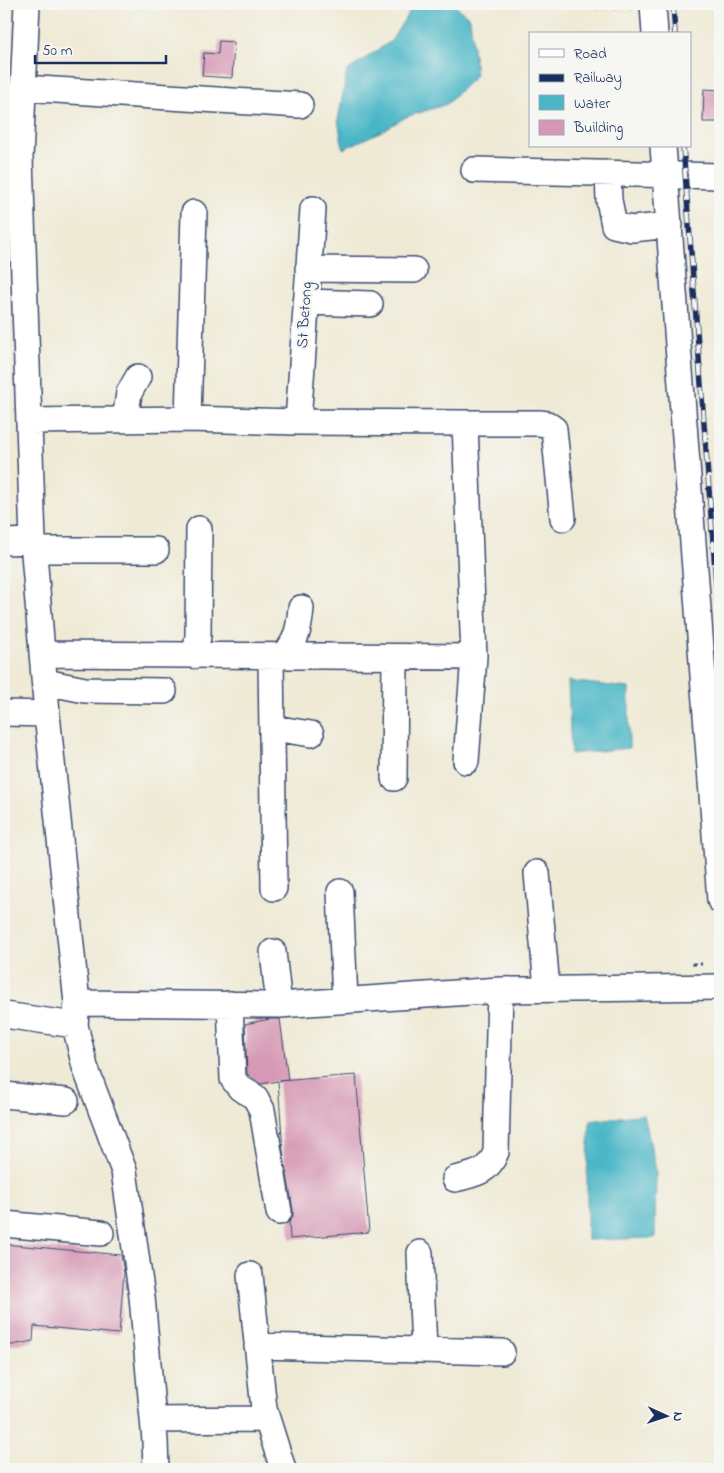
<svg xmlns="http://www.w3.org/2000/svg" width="724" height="1473" font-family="'Indie Flower',sans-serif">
	<rect width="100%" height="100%" fill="#f6f6f2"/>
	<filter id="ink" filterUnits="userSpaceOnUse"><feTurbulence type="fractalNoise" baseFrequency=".02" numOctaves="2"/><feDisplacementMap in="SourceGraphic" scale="10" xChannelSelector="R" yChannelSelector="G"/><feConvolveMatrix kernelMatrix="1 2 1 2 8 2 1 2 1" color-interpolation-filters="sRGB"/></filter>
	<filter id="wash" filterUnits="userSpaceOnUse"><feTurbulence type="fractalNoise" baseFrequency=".0096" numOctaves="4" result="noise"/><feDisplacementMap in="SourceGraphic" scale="20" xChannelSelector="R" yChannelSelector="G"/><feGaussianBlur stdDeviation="1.12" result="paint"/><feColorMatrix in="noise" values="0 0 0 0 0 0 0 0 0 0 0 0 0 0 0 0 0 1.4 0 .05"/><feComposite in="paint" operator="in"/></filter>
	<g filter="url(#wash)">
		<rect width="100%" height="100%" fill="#efead5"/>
		<path fill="#4ab6c6" stroke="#327292" d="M417,4h36l17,14 6,57 -29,29 -41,13 -24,14 -39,18 -5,-29 9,-49 44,-30 22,-35z
			M568,681l61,7v60l-58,6z
			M644,1114l12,56 -1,68 -68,2v-65l3,-54z"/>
		<g id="blocks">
			<path fill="#d698b4" d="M219,41l15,1 -2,36 -30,-2 2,-23 14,1z
				M704,89l16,1v32h-17z
				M270,1019h10l8,61 -9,1 77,-6 13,157 -79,7 -1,-17 4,-5v-7l-10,-59 -5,-70 -17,3 -14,-10 -2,-50z
				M4,1244l117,11 3,18 -5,61 -85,-8 -1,15 -21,4 -8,-1z"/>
		</g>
	</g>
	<g filter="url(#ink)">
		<use href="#blocks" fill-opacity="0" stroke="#3b4b70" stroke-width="1"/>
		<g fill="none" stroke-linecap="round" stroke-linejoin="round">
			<g stroke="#3b4b70" stroke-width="28">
				<path id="minor" d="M27,4l-7,154 13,383 14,173 30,289 -2,22 10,42 39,104 18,126 13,144 1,28
					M653,4l2,30
					M23,88l277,17
					M663,146l57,754
					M474,170l246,6
					M608,173l1,27 5,25 18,4 38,-4
					M308,269l106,1
					M306,302l64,2
					M188,419l6,-206
					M125,420l4,-27 9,-16
					M29,421l159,-2 110,3 167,1 9,234 -431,-3
					M298,422l15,-213
					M465,423h74l8,1 7,5 9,89
					M4,542l29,-1
					M34,550h122
					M195,656l3,-20 1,-107
					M284,656c13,-17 15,-26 17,-48
					M271,657l3,231
					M45,682l40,8 79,1
					M4,713l43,1
					M273,728l38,6
					M466,761l8,-104
					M394,778l1,-121
					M537,873l10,116
					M340,892l5,108
					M273,952l6,53
					M77,1003l202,2 221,-15 220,-3
					M230,1004l3,75 7,9 15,9 7,13 17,102
					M4,1015l71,10
					M4,1095l62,6
					M455,1179c20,-5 33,-6 41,-27l4,-162
					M4,1224l97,9
					M420,1253l4,97
					M250,1275l14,134 19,60
					M257,1346l245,6
					M153,1420l114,-1"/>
			</g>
			<path stroke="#3b4b70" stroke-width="3" stroke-dasharray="4 4" stroke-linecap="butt" d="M596,8h37
				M692,964h10"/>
			<use href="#minor" stroke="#fff" stroke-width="25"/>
			<g stroke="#1b2f5e" stroke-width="5.5">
				<path id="rail" d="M673,4l2,30
					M683,146l37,489"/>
			</g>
			<use href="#rail" stroke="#f6f6f2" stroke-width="4" stroke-dasharray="11" stroke-linecap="butt"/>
		</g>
	</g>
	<g text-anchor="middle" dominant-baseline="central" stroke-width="5" stroke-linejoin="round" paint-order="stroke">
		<g font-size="16" fill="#1b2f5e" stroke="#f6f6f2">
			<text transform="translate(305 315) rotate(-86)">St Betong</text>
		</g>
	</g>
	<rect width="724" height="1473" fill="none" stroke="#f6f6f2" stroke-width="20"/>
	<rect x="529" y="32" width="162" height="115" fill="#f6f6f2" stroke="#9ea6b7"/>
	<rect x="539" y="49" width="25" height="8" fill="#ffffff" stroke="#9ea6b7"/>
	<text x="574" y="58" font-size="15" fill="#1b2f5e">Road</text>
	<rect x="539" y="74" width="25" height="8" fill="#1b2f5e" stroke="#9ea6b7"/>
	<text x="574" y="82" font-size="15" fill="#1b2f5e">Railway</text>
	<rect x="539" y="95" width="25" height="15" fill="#4ab6c6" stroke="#9ea6b7"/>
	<text x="574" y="108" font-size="15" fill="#1b2f5e">Water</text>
	<rect x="539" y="120" width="25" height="15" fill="#d698b4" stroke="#9ea6b7"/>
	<text x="574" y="132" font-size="15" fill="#1b2f5e">Building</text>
	<g transform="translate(666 1416) rotate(93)" stroke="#f6f6f2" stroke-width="4" paint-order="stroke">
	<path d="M0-4L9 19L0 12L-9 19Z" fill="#1b2f5e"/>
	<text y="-8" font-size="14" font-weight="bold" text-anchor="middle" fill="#1b2f5e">N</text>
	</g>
	<path d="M35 55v8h131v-8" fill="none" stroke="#1b2f5e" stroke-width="2.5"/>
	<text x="42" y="55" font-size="15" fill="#1b2f5e" stroke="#f6f6f2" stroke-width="4" paint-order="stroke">50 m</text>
</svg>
